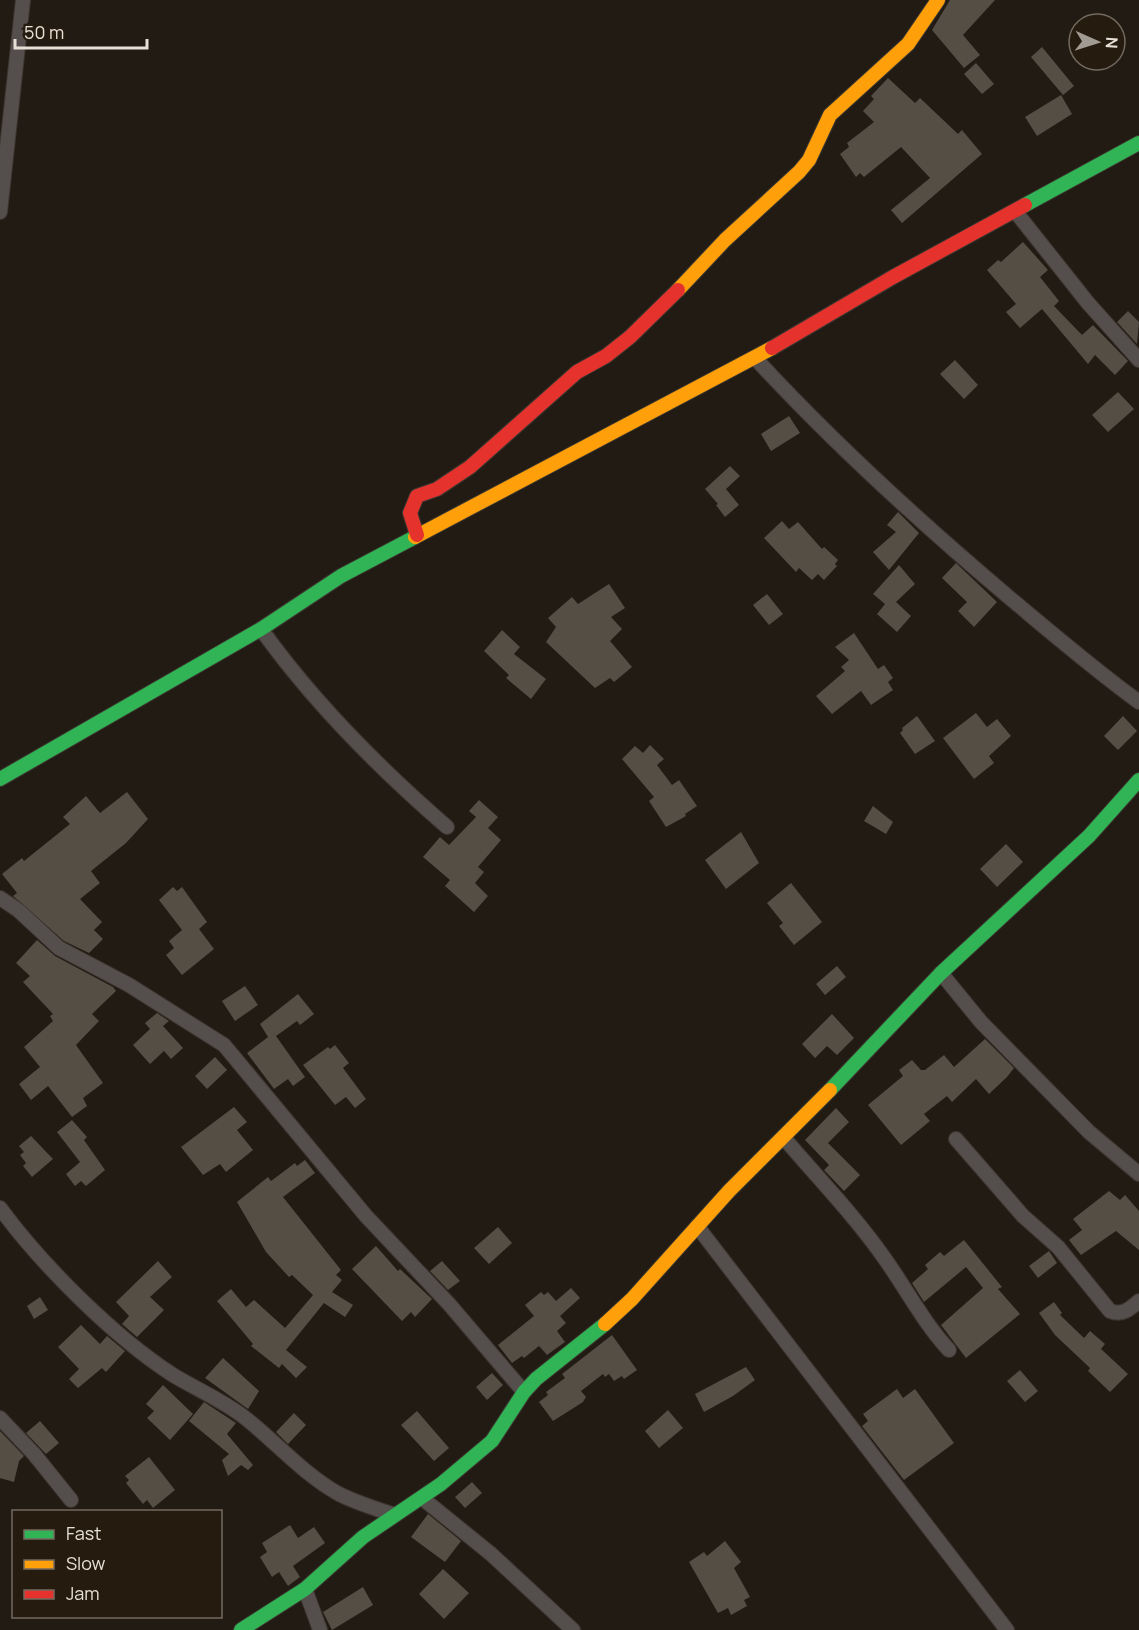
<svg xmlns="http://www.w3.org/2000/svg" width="1139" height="1630" font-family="Manrope,sans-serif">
	<rect width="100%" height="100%" fill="#211b14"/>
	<path fill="#554e45" d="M950,0h45l-32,35 17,20 -16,13 -32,-38z
		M1042,47l32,39 -11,9 -32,-38z
		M976,63l18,21 -12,10 -18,-20z
		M888,78l27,25 5,-5 38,36 4,-4 20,24 -80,69 -11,-13 39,-32 -29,-31 -37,30 -4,-4 -4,4 -16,-23 9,-7 -2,-4 27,-21 -11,-11 11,-12 -3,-3z
		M1061,95l11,19 -35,22 -12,-19z
		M1023,242l25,28 -8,7 19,24 -5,5 28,29 11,-10 35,36 -13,14 -20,-20 -7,9 -46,-55 -22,19 -14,-16 10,-8 -29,-34 11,-10 3,2z
		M1128,311l11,11 -2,22 -20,-22z
		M955,360l23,25 -14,14 -24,-25z
		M1118,392l16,17 -26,23 -16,-17z
		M789,416l11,17 -29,18 -10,-17z
		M730,466l10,10 -14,13 13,16 -14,12 -9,-12 2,-1 -13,-15z
		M898,512l21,21 -30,37 -16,-18 23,-20 -9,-7z
		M782,521l7,8 9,-7 24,27 2,-2 14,13 -3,4 2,2 -13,14 -6,-6 -6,6 -13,-12 -3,4 -32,-34z
		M956,563l41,39 -23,25 -16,-16 9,-9 -25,-24z
		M899,565l16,19 -19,18 15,14 -14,16 -20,-18 8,-10 -12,-10z
		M609,584l16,24 -14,9 11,12 -12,12 22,26 -18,15 -4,-4 -15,10 -49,-46 10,-15 -8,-9 24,-21 6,7z
		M767,594l16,20 -14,11 -16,-20z
		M502,630l18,17 -6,7 32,25 -15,20 -25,-21 3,-3 -25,-24z
		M854,633l24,36 6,-4 9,13 -5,4 5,8 -22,15 -10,-14 -29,23 -16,-18 29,-25 -4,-4 8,-7 -14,-13z
		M976,713l11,14 10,-8 14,17 -22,20 5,7 -20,16 -31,-41z
		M917,716l18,25 -20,13 -15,-21 3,-3 -1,-2z
		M1123,716l14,15 -19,19 -14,-14z
		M650,745l14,14 -7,6 15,20 7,-5 18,26 -12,8 1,2 -20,11 -17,-26 5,-4 -32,-38 13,-13 8,7z
		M127,792l21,27 -22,24 -35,28 9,12 -20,16 22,23 -8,8 9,9 -14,14 -25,-12 -51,-45 4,-3 -15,-19 20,-16 2,3 46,-37 -7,-7 23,-21 14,17z
		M479,800l19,17 -10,11 13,12 -23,27 6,5 -9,11 13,13 -14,16 -29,-26 5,-6 -27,-23 17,-20 9,8 27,-28 -7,-6z
		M873,806l20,16 -7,12 -22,-13z
		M741,832l18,31 -33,26 -21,-29z
		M1006,844l17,18 -26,25 -17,-18z
		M791,883l31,39 -28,23 -15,-19 4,-3 -16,-20z
		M173,887l4,4 5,-4 25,35 -8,7 15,20 -32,26 -16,-20 8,-7 -5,-7 13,-11 -23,-30z
		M37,940l18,16 58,31 3,4 -24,23 7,7 -23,24 27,38 -20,15 4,8 -15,11 -24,-31 -17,14 -12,-16 21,-17 -16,-20 29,-26 -3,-5 3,-2 -30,-32 7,-6 -14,-13z
		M837,966l9,11 -21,18 -9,-11z
		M245,986l13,19 -23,16 -13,-20z
		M298,994l16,20 -14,11 -3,-4 -21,15 29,41 -12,9 -5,-7 -14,10 -27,-36 21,-16 -8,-13z
		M157,1013l12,8 -6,5 20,22 -12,11 -7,-8 -14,13 -17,-19 17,-16 -5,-6z
		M832,1014l22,24 -17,17 -10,-9 -12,12 -13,-14z
		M985,1039l29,29 -7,9 -18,17 -13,-15 -24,23 -5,-6 -23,18 6,7 -29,24 -33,-40 35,-29 -4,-6 13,-10 9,10h4l19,-15 10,12z
		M335,1045l14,18 -6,5 23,31 -11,9 -9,-11 -11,8 -32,-40 25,-18 2,2z
		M215,1057l12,13 -20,19 -12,-13z
		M234,1107l13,15 -10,8 16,20 -27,22 -6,-8 -17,11 -22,-28z
		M836,1108l13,14 -21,21 32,32 -16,16 -20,-21 5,-5 -24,-25z
		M72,1120l15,17 -3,3 21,30 -19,16 -5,-5 -6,5 -9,-12 14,-12 -23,-30z
		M31,1136l22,23 -21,18 -9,-11 3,-3 -6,-8 4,-3 -5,-6z
		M305,1160l10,13 -32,24 58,73 -5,5 6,5 -10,12 21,13 -8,12 -21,-14 -38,47 21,17 -11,11 -14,-14 -3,4 -28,-22 2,-2 -36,-43 14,-12 15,18 8,-7 31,28 28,-33 -21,-20 -3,2 -23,-25 -29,-50 31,-25 3,4 24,-18 2,3z
		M1109,1191l11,9 5,-5 14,16v39l-23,-19 -35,24 -12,-15 13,-10 -9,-11z
		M498,1227l14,16 -23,21 -15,-16z
		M964,1240l38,47 -4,2 22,25 -54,44 -25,-33 42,-37 -17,-21 -42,35 -12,-19 16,-14 -3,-4 15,-13 4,4z
		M376,1246l22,25 2,-2 32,30 -17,18 -4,-5 -9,9 -50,-52z
		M1049,1251l8,12 -19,15 -9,-12z
		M158,1261l14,16 -22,20 14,13 -27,27 -15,-13 7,-8 -13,-14z
		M442,1261l18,20 -12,9 -18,-19z
		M571,1288l9,10 -20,18 6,7 -9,8 8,11 -18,13 -8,-9 -15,12 -2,-2 -10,7 -14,-18 36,-29 -9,-11 16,-13 3,3 4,-3 8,9z
		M40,1297l8,13 -14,9 -7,-13z
		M1054,1302l8,11 -2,2 24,23 6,-7 15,13 -4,5 27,25 -18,18 -22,-21 2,-3 -35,-33 -16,-22z
		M81,1325l19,19 7,-8 18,15 -19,21 -4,-4 -24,20 -9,-9 10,-10 -21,-22z
		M612,1335l25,35 -13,9 -2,-3 -8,5 -5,-7 -4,3 -2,-3 -22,17 5,6 -3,5 -30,19 -14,-19 9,-7 -2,-3 19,-14 -3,-4z
		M223,1358l36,33 -11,18 -43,-31z
		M746,1367l9,13 -22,16 -29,16 -9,-18z
		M1020,1370l18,21 -13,11 -18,-21z
		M492,1373l11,12 -16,15 -11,-13z
		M163,1385l30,29 -23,26 -23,-22 7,-7 -8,-7z
		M897,1389l6,9 12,-9 39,54 -50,37 -42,-54 6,-5 -5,-7z
		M204,1402l32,21 -9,11 26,31 -5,5 -7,-5 -13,11 -6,-16 7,-6 -40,-33z
		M668,1410l15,18 -24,20 -14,-17z
		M417,1411l32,37 -15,13 -33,-36z
		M294,1413l12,12 -18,19 -12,-12z
		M40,1421l19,22 -13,11 -20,-21z
		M0,1431l24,25 -5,5 -5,21 -14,-4z
		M149,1457l26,33 -22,18 -6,-8 -4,4 -17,-21 3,-3 -4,-4z
		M472,1482l10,11 -17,15 -10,-11z
		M428,1514l33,27 -16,21 -34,-25z
		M290,1525l8,13 16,-11 11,16 -32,23 7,11 -12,9 -9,-14 -7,5 -12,-20 7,-5 -5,-9z
		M725,1541l16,21 -7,6 16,29 -6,3 3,6 -16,9 -3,-7 -10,5 -29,-51 15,-10 3,4z
		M443,1569l26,24 -25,26 -25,-25z
		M363,1587l10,18 -41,25 -9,-18z"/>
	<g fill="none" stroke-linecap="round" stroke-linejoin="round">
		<g stroke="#3c3730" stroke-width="16">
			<path id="street" d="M1015,211l73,92 51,57
				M0,212l23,-212
				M755,358c80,87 166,165 256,241 42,35 84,71 128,103
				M261,629c53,74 118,139 186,198
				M0,898l18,12 41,38 70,37 95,60 142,171 83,88 75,88
				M941,973l40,49 108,110 50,42
				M784,1138c34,40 71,78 101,121 22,31 38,63 64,91
				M956,1139l67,77 35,31 52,64c12,5 20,-2 29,-10
				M0,1208c41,56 114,129 173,167 23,14 49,25 71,42 32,25 59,57 95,77 18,9 37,15 56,21
				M697,1226l310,404
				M0,1418l34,36 37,46
				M422,1498l69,56 82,76
				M305,1589l15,41"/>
		</g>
		<g stroke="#3c3730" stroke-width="16">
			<path id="fast" d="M1025,205l114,-62
				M0,779l261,-150 80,-53 74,-39
				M830,1090l111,-117 148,-137 50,-56
				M241,1630l64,-41 58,-52 78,-53 51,-43 32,-49 12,-13 69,-55"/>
		</g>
		<g stroke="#3c3730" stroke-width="16">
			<path id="slow" d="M678,290l47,-50 74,-68 10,-12 21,-45 78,-71 30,-44
				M415,537l357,-189
				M605,1324l27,-25 97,-108 101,-101"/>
		</g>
		<g stroke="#3c3730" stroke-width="16">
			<path id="jam" d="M772,348l121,-71 132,-72
				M417,535l-7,-22 7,-17 20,-7 33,-22 107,-95 29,-16 24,-19 48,-47"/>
		</g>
		<use href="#street" stroke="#544e4d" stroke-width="14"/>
		<use href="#fast" stroke="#30b455" stroke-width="14"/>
		<use href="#slow" stroke="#ff9f0a" stroke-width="14"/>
		<use href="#jam" stroke="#e5322d" stroke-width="14"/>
	</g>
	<rect x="12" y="1510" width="210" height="108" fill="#261b0f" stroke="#736a5f" stroke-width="1.5"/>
	<rect x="24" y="1530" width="30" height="9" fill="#30b455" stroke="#736a5f" stroke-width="1.5"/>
	<text x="66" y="1540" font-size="18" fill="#e7e0d7">Fast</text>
	<rect x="24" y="1560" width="30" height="9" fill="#ff9f0a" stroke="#736a5f" stroke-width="1.5"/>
	<text x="66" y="1570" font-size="18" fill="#e7e0d7">Slow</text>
	<rect x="24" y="1590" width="30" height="9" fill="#e5322d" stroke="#736a5f" stroke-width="1.5"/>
	<text x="66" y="1600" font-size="18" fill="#e7e0d7">Jam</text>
	<g transform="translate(1097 42) rotate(93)"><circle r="28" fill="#261b0f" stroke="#736a5f" stroke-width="1.5"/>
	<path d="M0-4.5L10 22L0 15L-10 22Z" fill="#a29b93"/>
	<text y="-9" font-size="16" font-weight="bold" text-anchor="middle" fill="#e7e0d7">N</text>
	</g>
	<path d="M15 39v9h132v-9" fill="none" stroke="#e7e0d7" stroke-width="3"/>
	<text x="24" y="39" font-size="18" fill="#e7e0d7" stroke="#261b0f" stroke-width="4.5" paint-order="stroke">50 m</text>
</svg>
